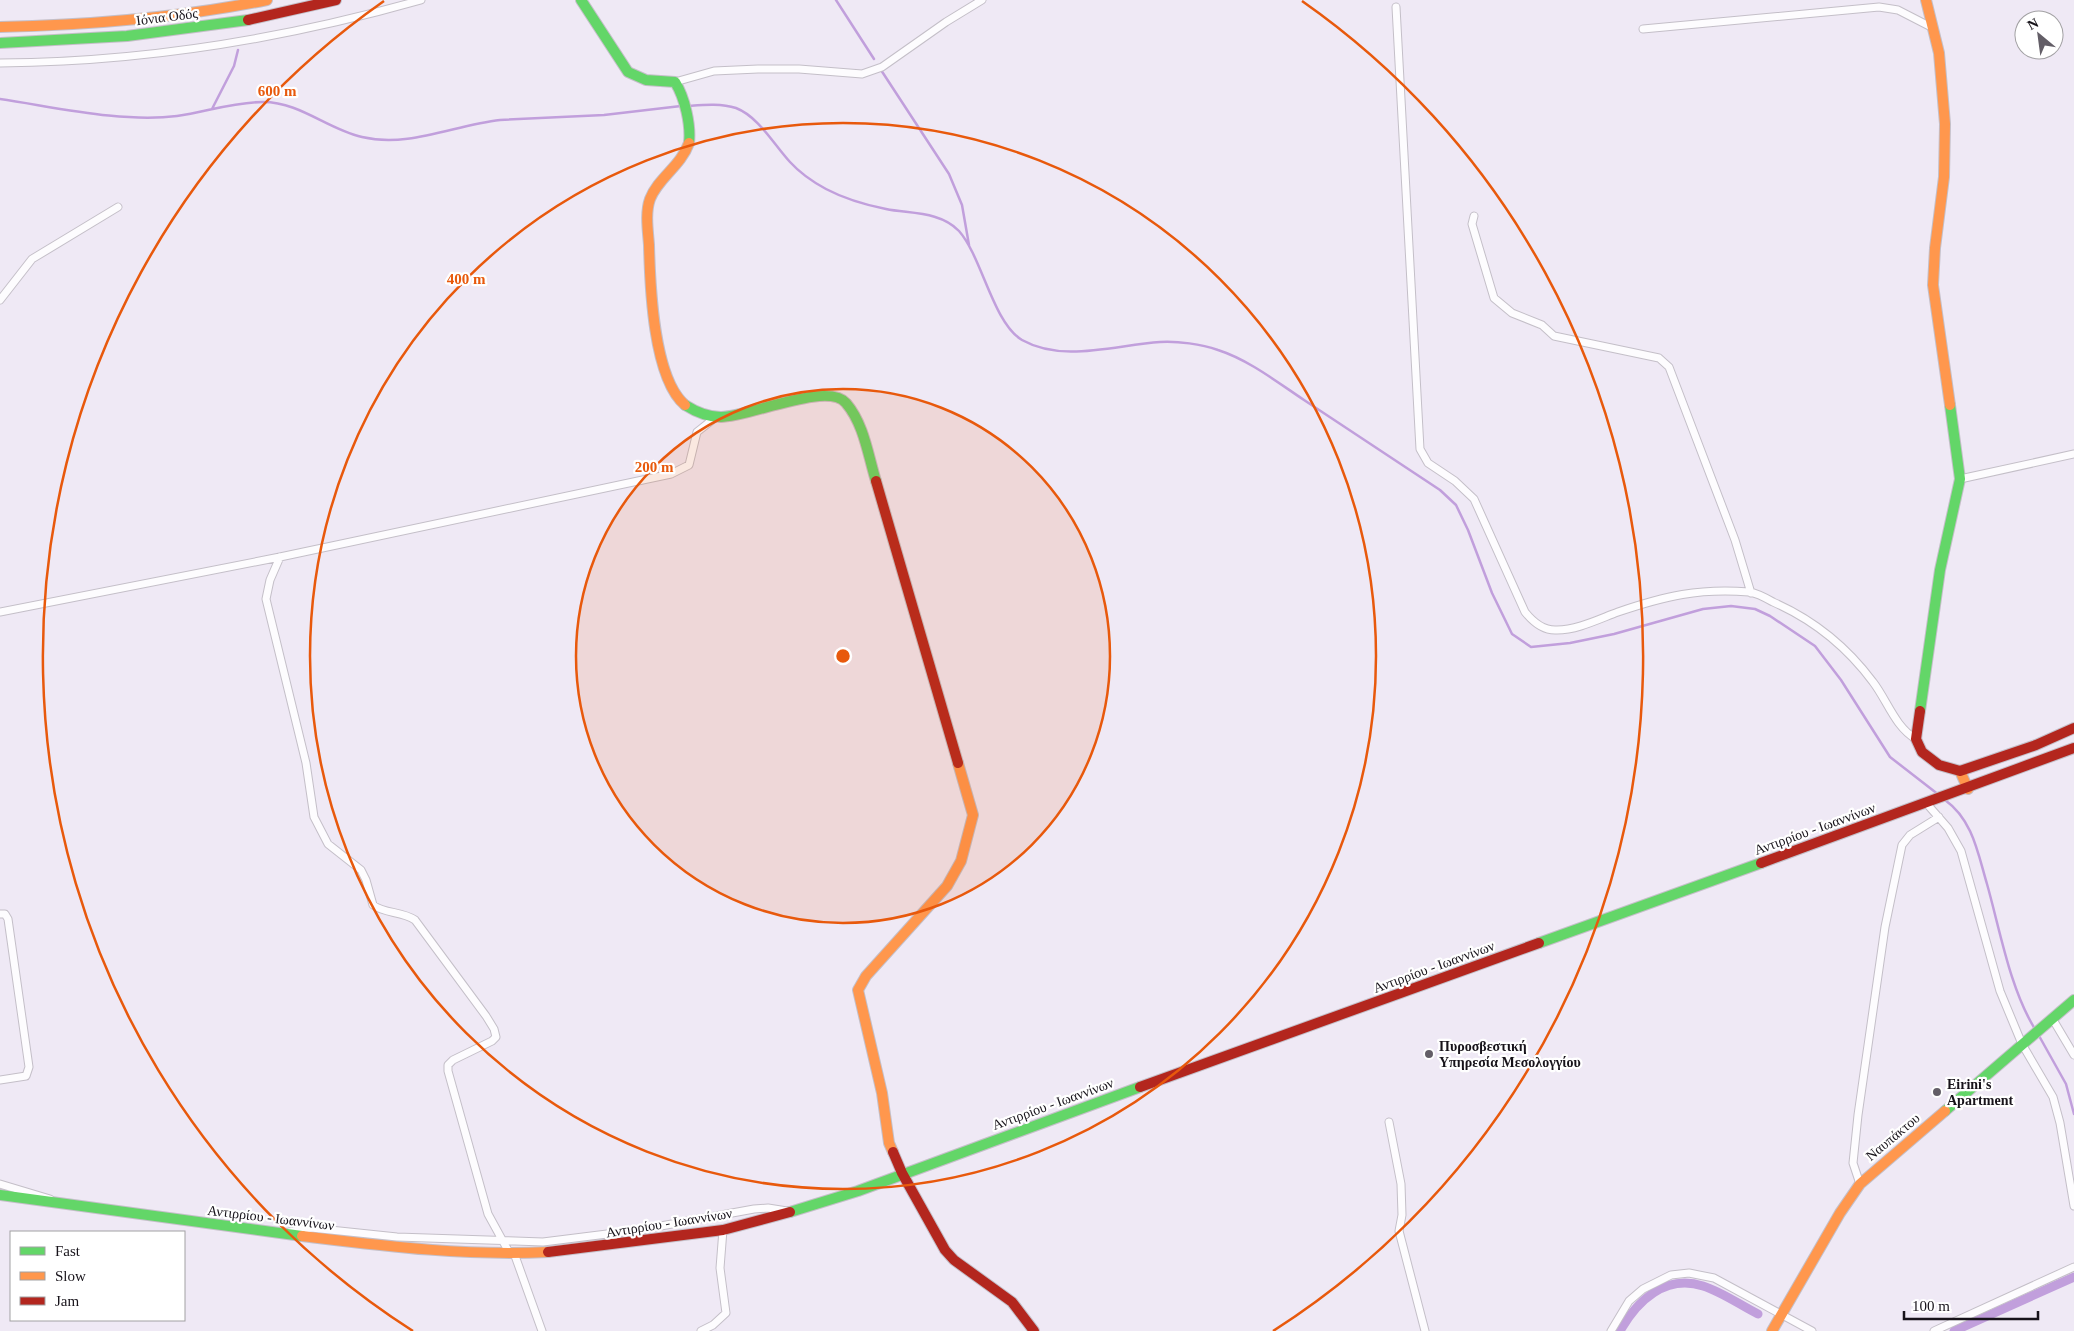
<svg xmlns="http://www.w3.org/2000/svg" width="2074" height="1331" font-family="'Times New Roman',serif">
	<rect width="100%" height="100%" fill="#efe9f5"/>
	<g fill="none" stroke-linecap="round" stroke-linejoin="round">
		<path stroke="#c19fdc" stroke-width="2.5" d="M836,0l38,59
			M881,70l68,104 13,31 7,40
			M0,99c55,8 122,24 177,17 29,-4 56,-14 86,-14 37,0 64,27 99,35 47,11 92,-12 138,-17l104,-5 77,-9
			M686,106c16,-1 34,-3 50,2 23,9 38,37 54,54 10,11 23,20 36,27 19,10 40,16 60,20 24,5 54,2 73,22 23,26 34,92 63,109 41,23 93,5 138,2 18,-1 41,2 58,8 31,10 59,32 86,50 45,30 91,60 136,90l16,15 12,25 24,63 20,41 19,13 39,-4 44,-9 89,-25 28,-3 24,3 15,7 45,30 26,34 49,77 49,38
			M212,109l22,-43 4,-16
			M1945,800c28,20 33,54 42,84 13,46 23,105 48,145
			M2038,1034l28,50 8,30"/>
		<path stroke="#c19fdc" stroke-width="9" d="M1620,1331c17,-30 45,-57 83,-45 19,6 37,19 55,28
			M1954,1331l120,-54"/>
		<g stroke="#c4bfc8" stroke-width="9">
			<path id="street" d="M1396,7l24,442 8,14 27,18 19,18 51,113c8,10 18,19 32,18 20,0 42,-11 61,-18 47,-16 81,-24 131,-20 8,1 17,6 24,10 41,18 74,45 100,80 14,18 22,45 43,57
				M1643,29l236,-22 19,3 35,18
				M0,63c143,-1 284,-24 421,-63
				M675,82l39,-11 44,-2h41l63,5 20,-7 64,-45 36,-22
				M1474,216l-2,8 22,74 18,15 30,12 12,11 105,22 10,9 66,173 16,53
				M0,300l32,-41 86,-52
				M1960,479l114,-25
				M280,557l-10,23 -4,19 40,164 8,54 14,27 33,26 5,10 7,25c12,9 29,6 42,15l71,96 8,13 2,8 -4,4 -39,19 -5,5v6l40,143 22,40
				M0,612l280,-55 391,-83 18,-9 8,-33 19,-15
				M1927,804l21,24 13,23 39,140 22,53 31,53 7,26 14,83
				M0,914h5l3,5 21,148 -3,9 -26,4
				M2052,1018l22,37
				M1389,1122l12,62 1,31 -3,16 26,100
				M0,1184l50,15
				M1860,1184l-7,-21 5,-48 27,-188 17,-82 8,-10 29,-18
				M289,1232l22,-4 86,9 146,5 96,-12 115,-21 14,-1 19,3
				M514,1253l28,78
				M701,1331l12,-6 13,-12 -6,-45 3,-38
				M1611,1331l18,-30 14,-12 28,-14 18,-2 25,5 98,53
				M1934,1331l140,-64"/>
		</g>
		<g stroke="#c4bfc8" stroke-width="12">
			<path id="fast" d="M581,0l47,72 18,8 29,2c10,16 16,43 14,61
				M0,43l127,-7 121,-16
				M685,405c11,7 23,12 36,12 28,0 107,-36 125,-14 18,21 22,52 30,78
				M1920,711l20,-141 20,-91 -10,-74
				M1539,943l222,-80
				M1945,1111l129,-111
				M0,1195l302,41
				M790,1212l68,-21 282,-104"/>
		</g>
		<g stroke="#c4bfc8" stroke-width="12">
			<path id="slow" d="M1926,0l13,53 6,71 -1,53 -9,71 -2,37 17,120
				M0,27c90,-2 179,-9 267,-27
				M685,405c-32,-27 -35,-120 -36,-160 -1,-14 -4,-32 1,-46 8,-21 31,-33 39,-56
				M1960,771l8,18
				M893,1152l-4,-9 -7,-50 -24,-103 8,-14 81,-90 14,-25 12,-46 -15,-52
				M302,1236c83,10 161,20 246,16
				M1772,1331l68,-118 20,-29 85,-73"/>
		</g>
		<g stroke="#c4bfc8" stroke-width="12">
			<path id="jam" d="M248,20l88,-20
				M876,481l82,282
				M1920,711l-4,28 6,13 17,13 21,6 76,-26 38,-17
				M1761,863l313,-115
				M1140,1087l399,-144
				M893,1152l9,21 43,77 9,10 58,42 22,29
				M548,1252l175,-22 67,-18"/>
		</g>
		<use href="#street" stroke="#fdfcfe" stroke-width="7"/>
		<use href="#fast" stroke="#63d668" stroke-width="10"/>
		<use href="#slow" stroke="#ff974d" stroke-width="10"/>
		<use href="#jam" stroke="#b3261e" stroke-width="10"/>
	</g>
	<circle cx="843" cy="656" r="267" fill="#e8590c" fill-opacity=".12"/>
	<g fill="none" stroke="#e8590c" stroke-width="2.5">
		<circle cx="843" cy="656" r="267"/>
		<circle cx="843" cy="656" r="533"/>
		<path d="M413 1331A800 800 0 0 1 384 1M1302 1A800 800 0 0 1 1273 1331"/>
	</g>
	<g fill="#635e67" stroke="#fff" stroke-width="2">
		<circle cx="1429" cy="1054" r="5"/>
		<circle cx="1937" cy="1092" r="5"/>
	</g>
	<g text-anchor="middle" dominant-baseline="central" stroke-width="4.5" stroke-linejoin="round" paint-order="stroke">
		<g font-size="14" fill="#17131a" stroke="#fff">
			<text transform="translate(167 17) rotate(-7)">Ιόνια Οδός</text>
			<text transform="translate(1815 829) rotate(-20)">Αντιρρίου - Ιωαννίνων</text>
			<text transform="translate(1434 967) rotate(-20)">Αντιρρίου - Ιωαννίνων</text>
			<text transform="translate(1053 1104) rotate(-20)">Αντιρρίου - Ιωαννίνων</text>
			<text transform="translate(1893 1137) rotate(-40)">Ναυπάκτου</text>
			<text transform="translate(271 1218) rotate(7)">Αντιρρίου - Ιωαννίνων</text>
			<text transform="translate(669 1223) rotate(-9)">Αντιρρίου - Ιωαννίνων</text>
		</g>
		<g font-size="14" font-weight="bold" fill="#17131a" stroke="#fff" text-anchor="start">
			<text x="1439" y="1046">Πυροσβεστική<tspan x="1439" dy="16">Υπηρεσία Μεσολογγίου</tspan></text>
			<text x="1947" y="1084">Eirini's<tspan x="1947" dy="16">Apartment</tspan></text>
		</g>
	</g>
	<circle cx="843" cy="656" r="8" fill="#e8590c" stroke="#fff" stroke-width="2.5"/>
	<g font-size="15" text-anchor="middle" font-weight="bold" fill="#e8590c" stroke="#fff" stroke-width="4.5" stroke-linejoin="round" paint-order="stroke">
		<text x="277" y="96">600 m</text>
		<text x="466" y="284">400 m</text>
		<text x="654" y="472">200 m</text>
	</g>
	<rect x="10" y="1231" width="175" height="90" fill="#ffffff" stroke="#a2a1a3"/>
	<rect x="20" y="1247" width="25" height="8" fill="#63d668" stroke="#a2a1a3"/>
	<text x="55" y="1256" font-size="15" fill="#17131a">Fast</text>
	<rect x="20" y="1272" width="25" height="8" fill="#ff974d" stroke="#a2a1a3"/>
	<text x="55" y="1281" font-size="15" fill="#17131a">Slow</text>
	<rect x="20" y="1297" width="25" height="8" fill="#b3261e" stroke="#a2a1a3"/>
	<text x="55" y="1306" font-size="15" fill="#17131a">Jam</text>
	<g transform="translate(2039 35) rotate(331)"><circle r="24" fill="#ffffff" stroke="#a2a1a3"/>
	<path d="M0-4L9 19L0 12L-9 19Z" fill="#635e67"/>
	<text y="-8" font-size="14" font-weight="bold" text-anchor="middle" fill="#17131a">N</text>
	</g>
	<path d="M1904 1311v8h134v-8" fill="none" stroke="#17131a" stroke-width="2.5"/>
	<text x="1912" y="1311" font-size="15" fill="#17131a" stroke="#ffffff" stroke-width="4" paint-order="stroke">100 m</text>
</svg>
